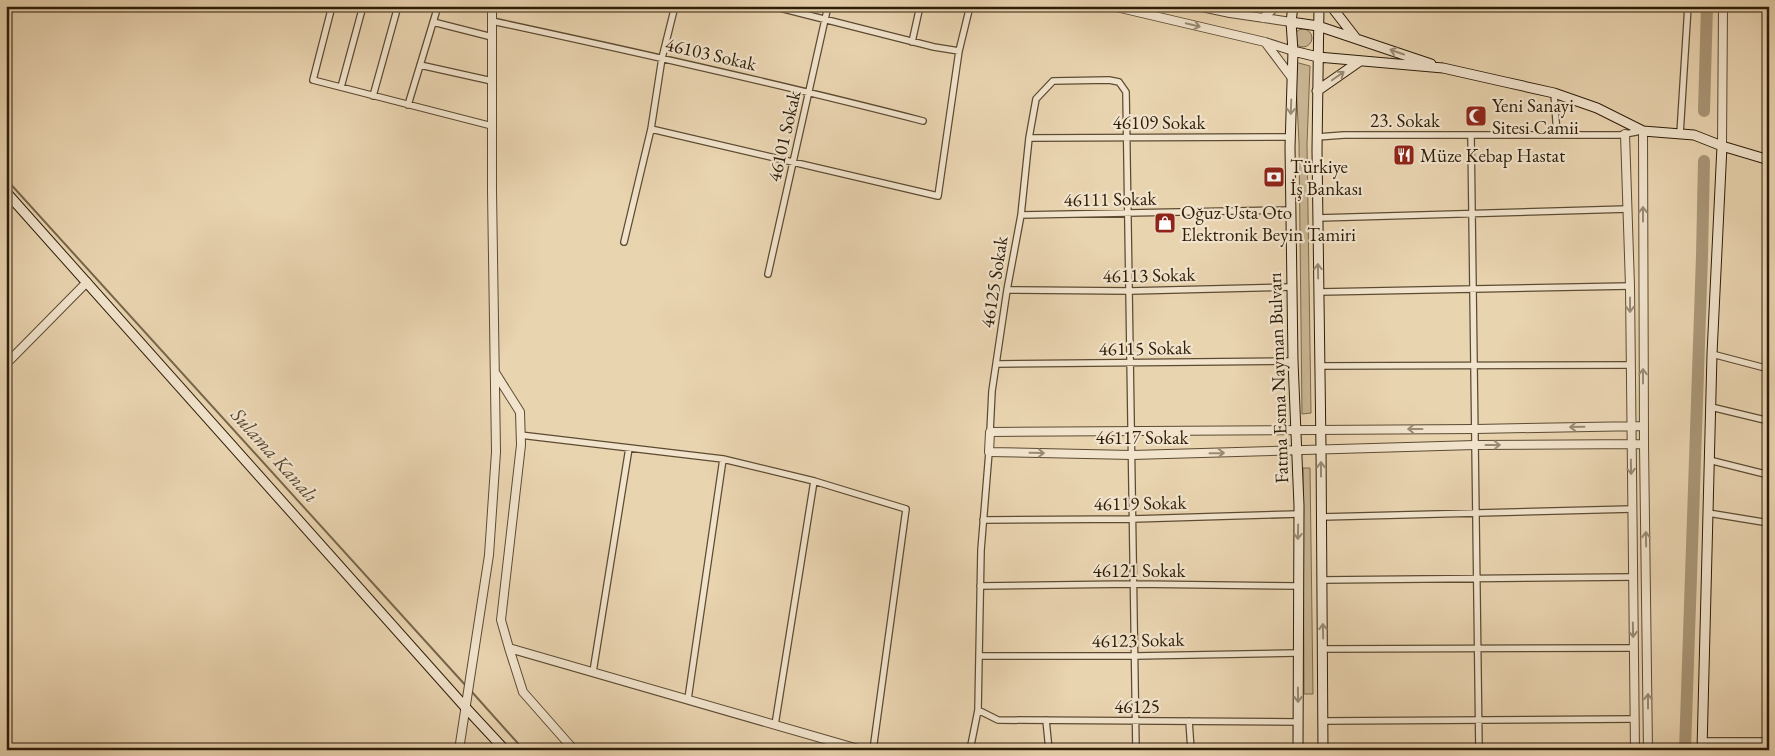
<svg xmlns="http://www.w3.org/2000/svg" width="1775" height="756" font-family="'EB Garamond',serif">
	<rect width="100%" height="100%" fill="#e9d4b0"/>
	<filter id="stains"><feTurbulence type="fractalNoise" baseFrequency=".004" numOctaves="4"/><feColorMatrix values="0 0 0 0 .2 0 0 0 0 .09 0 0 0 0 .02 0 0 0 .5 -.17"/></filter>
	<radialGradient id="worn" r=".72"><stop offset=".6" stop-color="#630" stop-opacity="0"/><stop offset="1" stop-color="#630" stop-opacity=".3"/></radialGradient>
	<path fill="#c9b593" stroke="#7b694e" d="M1294 38a9 9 0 1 1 18 0a9 9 0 1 1-18 0Z
		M1295,62l15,4 -3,78 4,269 -9,1 -3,-271z
		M1303,468h7l3,226h-9z"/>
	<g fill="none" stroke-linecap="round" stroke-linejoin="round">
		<path stroke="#77664b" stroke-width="2" d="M6,179l461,508
			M472,692l52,58"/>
		<path stroke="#a99677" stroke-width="12" d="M1704,111l3,-105
			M1685,750l17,-494 2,-95"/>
		<g stroke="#5c4b32" stroke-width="8">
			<path id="minor" d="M332,6l-19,74 179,46
				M772,6l162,41 25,4 11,-45
				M492,21c144,31 288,63 431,100
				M433,22l59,15
				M912,42l8,-36
				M420,65l72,16
				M341,87l22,-81
				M1554,93l3,42
				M373,96l25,-90
				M408,105l30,-99
				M651,129l287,67 21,-145
				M1680,134l8,-128
				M1471,135l8,615
				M1317,137l27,-2h276l21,-4
				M1029,138l261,-1
				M1021,215l270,-5
				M1318,218l310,-9
				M624,242l27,-113 11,-71 13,-52
				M768,274l60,-268
				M1007,290l123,1 162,-4
				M1319,292l311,-6
				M1712,354l57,15
				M997,364l296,-3
				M1319,366l311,-1
				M1711,407l58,14
				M990,432l2,-41 15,-101 14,-75 8,-77 7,-39 17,-18 56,-1 10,2 7,10 10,658
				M520,435l203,24
				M1709,460l60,15
				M814,481l92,28 -33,241
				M1708,513l61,10
				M1321,517l311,-8
				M983,520l150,-1 166,-5
				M1322,580l310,-3
				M980,586l153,-2 165,2
				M1323,649l310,-1
				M979,656h156l162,-3
				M593,672l36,-224
				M688,699l35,-240 91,22 -39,244
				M978,710l20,10 301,2
				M1046,720l3,30
				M1189,721l2,29
				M1324,721l310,-2
				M1702,741h67
				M970,750l8,-40 3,-160 8,-98"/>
		</g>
		<g stroke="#5c4b32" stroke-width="10">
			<path id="tertiary" d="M1112,6l153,36 28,9
				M1197,6l33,7 61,9
				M1263,18l13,-12
				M1265,42l27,36
				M1643,131l1,313 4,306
				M1625,134l5,152 5,464
				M1722,146l1,-140
				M6,364l81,-82
				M496,374l24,38 1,33 -20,175 8,28 353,102
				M1643,426l-168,3 -485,3 -1,20 143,3 343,-10 169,-1
				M509,648l14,44 51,58
				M459,750l30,-195 7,-103 -4,-261v-185"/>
		</g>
		<g stroke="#2d1d08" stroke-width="11">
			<path id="secondary" d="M1293,6l-2,16 2,29 -3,96 3,214 6,145 -1,244
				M1319,6l-2,144 4,298 2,302
				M1331,6l24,31
				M1291,22l27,4 113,38
				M1293,51l25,6 125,11 62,14 49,11 43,15 46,23 51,4 28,11 47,14
				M1317,91l43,-30
				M6,192l460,516 39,42
				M1702,750l10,-396 10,-208"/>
		</g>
		<use href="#minor" stroke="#f1e3cc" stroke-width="5.5"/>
		<use href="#tertiary" stroke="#f1e3cc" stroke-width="8"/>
		<use href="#secondary" stroke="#f1e3cc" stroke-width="9"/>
	</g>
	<defs><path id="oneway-shaft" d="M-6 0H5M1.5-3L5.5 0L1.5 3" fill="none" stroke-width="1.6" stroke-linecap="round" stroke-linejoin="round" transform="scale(1.25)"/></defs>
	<g stroke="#998a74">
		<use href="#oneway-shaft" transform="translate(1193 25) rotate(13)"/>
		<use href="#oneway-shaft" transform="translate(1397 52) rotate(-161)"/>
		<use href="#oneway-shaft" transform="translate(1338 76) rotate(-35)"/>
		<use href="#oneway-shaft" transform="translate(1291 107) rotate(92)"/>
		<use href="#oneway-shaft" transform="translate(1643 214) rotate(-90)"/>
		<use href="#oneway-shaft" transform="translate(1318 271) rotate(-91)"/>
		<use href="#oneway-shaft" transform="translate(1630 305) rotate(90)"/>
		<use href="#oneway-shaft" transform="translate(1643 376) rotate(-90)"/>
		<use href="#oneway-shaft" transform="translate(1577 427) rotate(179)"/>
		<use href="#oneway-shaft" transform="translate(1415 429) rotate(180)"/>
		<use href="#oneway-shaft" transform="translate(1493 445)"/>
		<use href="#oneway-shaft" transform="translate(1037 453) rotate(1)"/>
		<use href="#oneway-shaft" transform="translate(1217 453) rotate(-1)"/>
		<use href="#oneway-shaft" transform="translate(1631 467) rotate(89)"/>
		<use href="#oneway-shaft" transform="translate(1321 469) rotate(-90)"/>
		<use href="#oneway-shaft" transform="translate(1298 532) rotate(91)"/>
		<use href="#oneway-shaft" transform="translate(1646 539) rotate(-91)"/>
		<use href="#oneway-shaft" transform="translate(1633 630) rotate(89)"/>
		<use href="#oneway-shaft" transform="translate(1323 631) rotate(-91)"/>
		<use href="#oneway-shaft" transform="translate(1298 695) rotate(89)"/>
		<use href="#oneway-shaft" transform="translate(1648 701) rotate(-90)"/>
	</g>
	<defs>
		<g id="mosque-square" transform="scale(1.125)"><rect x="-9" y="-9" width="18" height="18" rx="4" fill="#8f2418" stroke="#f1e3cc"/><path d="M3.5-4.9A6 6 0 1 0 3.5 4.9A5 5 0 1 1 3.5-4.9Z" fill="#fff"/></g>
		<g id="restaurant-square" transform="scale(1.125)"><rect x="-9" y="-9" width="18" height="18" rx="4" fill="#8f2418" stroke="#f1e3cc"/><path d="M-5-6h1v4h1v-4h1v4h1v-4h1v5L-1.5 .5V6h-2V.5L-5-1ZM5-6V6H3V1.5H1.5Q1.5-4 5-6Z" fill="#fff"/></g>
		<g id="bank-square" transform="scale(1.125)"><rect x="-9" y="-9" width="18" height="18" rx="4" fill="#8f2418" stroke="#f1e3cc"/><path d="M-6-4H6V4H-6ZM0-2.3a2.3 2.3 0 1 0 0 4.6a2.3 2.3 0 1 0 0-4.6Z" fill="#fff"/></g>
		<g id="shop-square" transform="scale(1.125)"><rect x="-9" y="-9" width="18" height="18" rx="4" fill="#8f2418" stroke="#f1e3cc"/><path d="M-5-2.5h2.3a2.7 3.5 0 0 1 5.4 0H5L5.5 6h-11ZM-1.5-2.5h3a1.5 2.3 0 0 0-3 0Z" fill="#fff"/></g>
	</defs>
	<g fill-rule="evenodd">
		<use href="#mosque-square" x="1476" y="116"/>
		<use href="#restaurant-square" x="1404" y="155"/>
		<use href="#bank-square" x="1274" y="177"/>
		<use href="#shop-square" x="1165" y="223"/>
	</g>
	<g text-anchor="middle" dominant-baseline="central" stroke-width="4.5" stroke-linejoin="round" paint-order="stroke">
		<g font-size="19" fill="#2d1d08" stroke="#f1e3cc">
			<text transform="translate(711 54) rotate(13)">46103 Sokak</text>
			<text x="1405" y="120">23. Sokak</text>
			<text x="1159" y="122">46109 Sokak</text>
			<text transform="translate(784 136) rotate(-77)">46101 Sokak</text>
			<text transform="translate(1110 199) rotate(-1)">46111 Sokak</text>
			<text transform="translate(1149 275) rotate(-1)">46113 Sokak</text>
			<text transform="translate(994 282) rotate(-81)">46125 Sokak</text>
			<text transform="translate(1145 348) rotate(-1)">46115 Sokak</text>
			<text transform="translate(1278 378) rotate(-92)">Fatma Esma Nayman Bulvarı</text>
			<text x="1142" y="437">46117 Sokak</text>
			<text transform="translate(1140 503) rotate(-1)">46119 Sokak</text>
			<text x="1139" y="570">46121 Sokak</text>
			<text transform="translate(1138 640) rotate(-1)">46123 Sokak</text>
			<text x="1137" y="706">46125</text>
		</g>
		<g font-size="19" fill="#2d1d08" stroke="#f1e3cc" text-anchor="start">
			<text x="1492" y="105">Yeni Sanayi<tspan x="1492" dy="22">Sitesi Camii</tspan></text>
			<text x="1420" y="155">Müze Kebap Hastat</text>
			<text x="1290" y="166">Türkiye<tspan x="1290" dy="22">İş Bankası</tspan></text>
			<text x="1181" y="212">Oğuz Usta Oto<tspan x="1181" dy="22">Elektronik Beyin Tamiri</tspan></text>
		</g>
		<g font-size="20" font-style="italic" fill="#58472f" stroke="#f1e3cc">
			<text transform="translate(275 455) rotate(48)">Sulama Kanalı</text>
		</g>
	</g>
	<rect width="1775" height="756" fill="none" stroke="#e9d4b0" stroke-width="25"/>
	<rect x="8" y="8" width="1760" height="741" fill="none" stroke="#2d1d08" stroke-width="2.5"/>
	<rect x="12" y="12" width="1750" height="731" fill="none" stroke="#2d1d08"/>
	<rect width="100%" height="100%" filter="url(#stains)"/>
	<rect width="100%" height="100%" fill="url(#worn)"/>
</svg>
